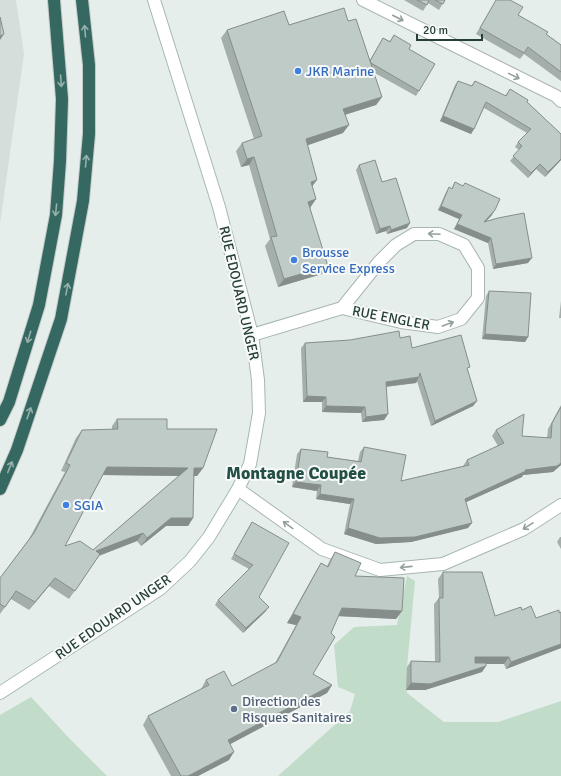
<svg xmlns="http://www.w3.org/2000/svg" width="561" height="776" font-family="Signika,sans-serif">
	<rect width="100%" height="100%" fill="#e6eeeb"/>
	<path fill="#d5deda" d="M0,0h16l8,54 -24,170z"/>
	<path fill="#c2dcca" d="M407,576l8,5 -8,86v26l37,29h54l63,-21v75h-283l72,-65 5,-17 -17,-7 -4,-42 20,-18 43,-2z
		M31,697l38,41 38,38h-107v-61z"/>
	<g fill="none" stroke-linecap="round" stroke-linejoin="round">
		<g stroke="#a9b6b2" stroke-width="14">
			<path id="street" d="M363,0l193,96 5,5
				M252,335l90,-27 59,14 37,5 23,-8 17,-21v-30l-14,-23 -25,-11h-25l-18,11 -17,17 -37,46
				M238,489l84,60 58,21 63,-6 81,-35 37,-24"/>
		</g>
		<g stroke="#a6b8b3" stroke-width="14">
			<path id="secondary" d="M0,693l160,-104 30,-28 19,-24 29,-48 12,-25 9,-51 -1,-33 -6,-45 -33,-128 -65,-207"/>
		</g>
		<g stroke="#c3c9c8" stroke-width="14">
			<path id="highway" d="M0,420l9,-18 30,-97 17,-90 4,-54 2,-62 -8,-99
				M0,489l17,-39 44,-131 22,-118 6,-67v-69l-7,-65"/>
		</g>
		<use href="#street" stroke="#fff" stroke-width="12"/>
		<use href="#secondary" stroke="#fff" stroke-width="12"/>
		<use href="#highway" stroke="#356860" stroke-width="12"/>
	</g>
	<path fill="#a4afab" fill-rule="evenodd" d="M404,0h41l-6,10 -11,-7 -5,8z
		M496,0h14l8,15 28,19 15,11v36l-37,-27 -4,5 -44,-25z
		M348,21l22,39 13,-22 7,3 4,-6 15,14 10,42 -3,5 -43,-24 9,25 -6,8 -31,10 -2,18 -36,12 5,42 4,12 -6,8 12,67 -44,13 -13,-41 5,-7 -21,-74 -8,2 -5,-16 6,-8 12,-4 -33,-101 6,-8z
		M458,81l13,5 4,-5 30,15 5,-7 17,13 34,32v26l-16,17 -9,-8 -8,9 -18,-17 9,-11 -4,-3 3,-5 9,-9 -43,-25 -10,21 -3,5 -31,-13 15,-36z
		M359,165l23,17 25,46 -20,6 -1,-3 -10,3 -20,-64z
		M455,182l8,4 2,-3 27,32 -6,6 42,42 -35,6 -5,-26 -34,-14 5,-10 -21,-9 8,-18 3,-5 2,2z
		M489,291l39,46 -3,5 -43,-3 4,-43z
		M561,301v17h-2z
		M400,338l12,10 56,23 9,30 -4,5 -42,20 -14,-45 -1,2 -30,4 2,27 -4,6 -22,2 -1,-9 -39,-1v-10h-19l-2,-54 4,-5z
		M561,405v60l-8,7 -30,3 -1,2 -56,25 2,26 -57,14 -35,2 -32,-10 6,-30 -34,-5 1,-8 -25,-4 5,-33 4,-5 26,8 31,4 2,-9 4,-5 37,34 62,-15 4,-6 31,-14 -6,-10 4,-6 26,6 25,2 1,-9z
		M117,419l50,10 36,39 -6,8h-3l-1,42 -5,8h-22l-25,20 -4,-5 -38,15 -30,43 -20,-13 -20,24 -18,-11 -11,15v-36l29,-39 36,-67 -4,-1 15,-33 6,-8h30v-4zM103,475l76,1 -86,74 -28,-4z
		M252,522l7,75 10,10 -4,5 -22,21 -28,-28 3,-5 31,-31 -18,-10 18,-32z
		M560,537h1v12l-4,-7z
		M335,552l20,24 47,35 -6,8 -58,-3 -25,58 19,11 -5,8 -97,51 -1,16 -31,16h-27l-28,-51 5,-9 53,-27 5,-9 26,6 43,-23 21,-38 -9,-2 29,-52 5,-8 6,3 3,-6z
		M443,572l52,44 27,-6 14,8 25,-6v36l-55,21 -2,-5h-18v2l-4,6 -57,18h-19l1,-23 4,-6 24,1 -1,-58 5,-6 -1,-19z"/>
	<path fill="#868e8b" d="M4,34l-4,6v-4z
		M382,97l-6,8 -39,12 6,-8z
		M443,116l31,13 -3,5 -31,-13z
		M349,125l-6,8 -43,15 6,-9z
		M254,157l-5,8 -8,2 6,-8z
		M561,159v1l-16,17 3,-5z
		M540,164l-4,5 -8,9 3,-5z
		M317,180l-6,8v-6z
		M316,199l-6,9 -2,-6z
		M441,206l21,9 -3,4 -21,-9z
		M495,210l-3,5 -11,12 3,-5z
		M410,223l-3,5 -20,6 4,-4z
		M457,224l34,14 -3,5 -34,-14z
		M390,226l-4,5 -10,3 4,-5z
		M532,258l-4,5 -35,6 3,-5z
		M328,266l-6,8 -44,13 6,-8z
		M485,334l43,3 -3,5 -43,-3z
		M419,377l-3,6 -34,4 4,-5z
		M307,396l19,1 -4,5h-19z
		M477,401l-4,5 -42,20 4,-5z
		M326,406l39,1 -4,6 -39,-1z
		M388,414l-4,6 -22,2 4,-5z
		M561,463v2l-8,7 -30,3 -1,2 -60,27 3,-5 60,-29z
		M107,467l81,1 -6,8 -81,-1z
		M194,468h9l-6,8h-8z
		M296,482l25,3 -4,6 -25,-4z
		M320,494l34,5 -4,5 -34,-5z
		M171,518h22l-5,8h-22l-25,20 6,-8z
		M472,523l-4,5 -57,14 -35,2 -32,-10 4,-6z
		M143,533l-6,8 -47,18 6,-8z
		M55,578l-6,8 -20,24 6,-8z
		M269,607l-4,5 -22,21 3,-5z
		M342,608l60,3 -6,8 -60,-3z
		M293,614l8,3 -5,8 -9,-2z
		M561,644v4l-55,21 5,-7z
		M475,657h34l-5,7h-34z
		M486,666l-4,6 -57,18h-19l5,-7z
		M332,685l-5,8 -104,55 5,-8z
		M234,752l-5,8 -31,16h-10z"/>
	<path fill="#bfcbc7" stroke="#868e8b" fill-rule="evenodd" d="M417,0h12l-2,5z
		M435,0h10l-2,4z
		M496,0h14l13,7 -5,8 30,17 -2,2 15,11v27l-33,-25 -4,6 -44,-25z
		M344,8l4,13 8,-2 26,78 -39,12 6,16 -43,14 11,41 -6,2 5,17 -8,3 20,64 -44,13 -13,-42 6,-1 -23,-79 -7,2 -5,-16 20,-7 -35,-106 57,-19 5,14z
		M0,17l4,17 -4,2z
		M394,35l17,10 -2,4 26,15 -16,27 -48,-28 -1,-2 13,-23 7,4z
		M458,81l14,5 3,-5 31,15 4,-7 18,11 -1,2 34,32v25l-13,13 -8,-8 -9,9 -18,-17 9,-10 -4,-4 13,-13 -45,-27 -12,27 -31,-13z
		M375,160l7,22 14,-4 14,45 -19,7 -1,-4 -10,3 -21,-64z
		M455,182l8,4 2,-3 35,16 -5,11 -11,12 14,-4 26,-5 8,45 -36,6 -5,-26 -34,-14 5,-9 -21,-9 8,-19 3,2z
		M489,291l42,2 -3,44 -43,-3z
		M399,331l1,7 10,-2 2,12 49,-13 9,32 -3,1 10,33 -42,20 -15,-48 -1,4 -33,5 2,32 -22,3 -1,-10 -39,-1v-9l-19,-1 -2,-53 45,-3z
		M561,407v56l-4,3 -32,4 1,1 -61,28 7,24 -57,14 -35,1 -32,-10 6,-29 -34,-5 1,-9 -25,-3 5,-33 27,3 -1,5 34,5 3,-15 42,8 -5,26 68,-16 -2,-5 37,-17 -8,-13 28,-16 -2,22 29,2 1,-15z
		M117,419h50v10h50l-14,39h-9l-1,50h-22l-24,20 -4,-5 -47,18 4,3 -25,37 -20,-13 -20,24 -19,-11 -11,16 -5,-3v-26l34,-45 36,-68 -4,-2 16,-33 36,-1zM107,467l81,1 -95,82 -13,-9 -15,5z
		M252,522l37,21 -30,54 10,10 -23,21 -28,-28 35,-35 -19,-11z
		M335,552l26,11 -6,13 49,2 -2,33 -60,-3 -11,25 4,4 -22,37 19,11 -104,55 6,12 -46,24h-7l-33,-60 61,-31 -3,-5 18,-9 8,15 45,-24 24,-45 -8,-3 28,-51 7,4z
		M443,572h39l13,44 26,-9 1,3 9,-4 5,12 23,-8v3l2,-1v32l-50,18 -2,-5h-34v6h11v3l-56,18 -19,-1v-22l29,1 -1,-64h4z"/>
	<defs><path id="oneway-shaft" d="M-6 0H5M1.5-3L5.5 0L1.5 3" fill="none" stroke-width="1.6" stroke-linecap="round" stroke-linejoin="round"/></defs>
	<g stroke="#939f9c">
		<use href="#oneway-shaft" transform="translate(398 18) rotate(27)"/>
		<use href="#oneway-shaft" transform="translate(514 76) rotate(26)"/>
		<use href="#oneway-shaft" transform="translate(434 234) rotate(-177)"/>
		<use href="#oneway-shaft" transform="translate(448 324) rotate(-20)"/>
		<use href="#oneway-shaft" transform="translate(288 525) rotate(-144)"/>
		<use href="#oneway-shaft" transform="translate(528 526) rotate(148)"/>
		<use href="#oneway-shaft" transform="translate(406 567) rotate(174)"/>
	</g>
	<g stroke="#96b1ac">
		<use href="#oneway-shaft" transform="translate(85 31) rotate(-95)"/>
		<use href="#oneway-shaft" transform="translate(61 81) rotate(86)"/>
		<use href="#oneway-shaft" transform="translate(86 161) rotate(-85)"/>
		<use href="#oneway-shaft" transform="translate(56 210) rotate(96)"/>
		<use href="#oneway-shaft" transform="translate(67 289) rotate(-79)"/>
		<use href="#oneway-shaft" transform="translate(29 337) rotate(107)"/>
		<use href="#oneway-shaft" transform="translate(29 413) rotate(-71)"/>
		<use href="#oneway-shaft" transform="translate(10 467) rotate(-68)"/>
	</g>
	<g fill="#3f7fe0" stroke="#f7faf9" stroke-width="1.5">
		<circle cx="298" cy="71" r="4"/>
		<circle cx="294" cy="260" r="4"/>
		<circle cx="66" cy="505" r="4"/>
	</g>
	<circle fill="#5c6f8a" stroke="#f7faf9" stroke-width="1.5" cx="234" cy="709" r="4"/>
	<g text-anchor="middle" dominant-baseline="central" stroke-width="4" stroke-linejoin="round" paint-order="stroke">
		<g font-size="14" fill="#366cbe" stroke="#f7faf9" text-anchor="start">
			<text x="306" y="71">JKR Marine</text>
			<text x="302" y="252">Brousse<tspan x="302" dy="16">Service Express</tspan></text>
			<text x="74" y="505">SGIA</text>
		</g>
		<g font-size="14" fill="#273f39" stroke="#f7faf9">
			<text transform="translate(239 293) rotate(77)">RUE EDOUARD UNGER</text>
			<text transform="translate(391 318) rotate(11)">RUE ENGLER</text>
			<text transform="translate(113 617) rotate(-35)">RUE EDOUARD UNGER</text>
		</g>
		<g font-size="14" fill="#4e5e75" stroke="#f7faf9" text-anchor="start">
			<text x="242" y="701">Direction des<tspan x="242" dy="16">Risques Sanitaires</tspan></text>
		</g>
		<g font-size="18" font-weight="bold" fill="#244f46" stroke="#f7faf9">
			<text x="296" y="473">Montagne Coupée</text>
		</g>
	</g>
	<path d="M417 34v6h65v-6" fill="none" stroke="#273f39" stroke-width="2"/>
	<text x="423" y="34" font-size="12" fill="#273f39" stroke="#f7faf9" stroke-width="3" paint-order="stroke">20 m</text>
</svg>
